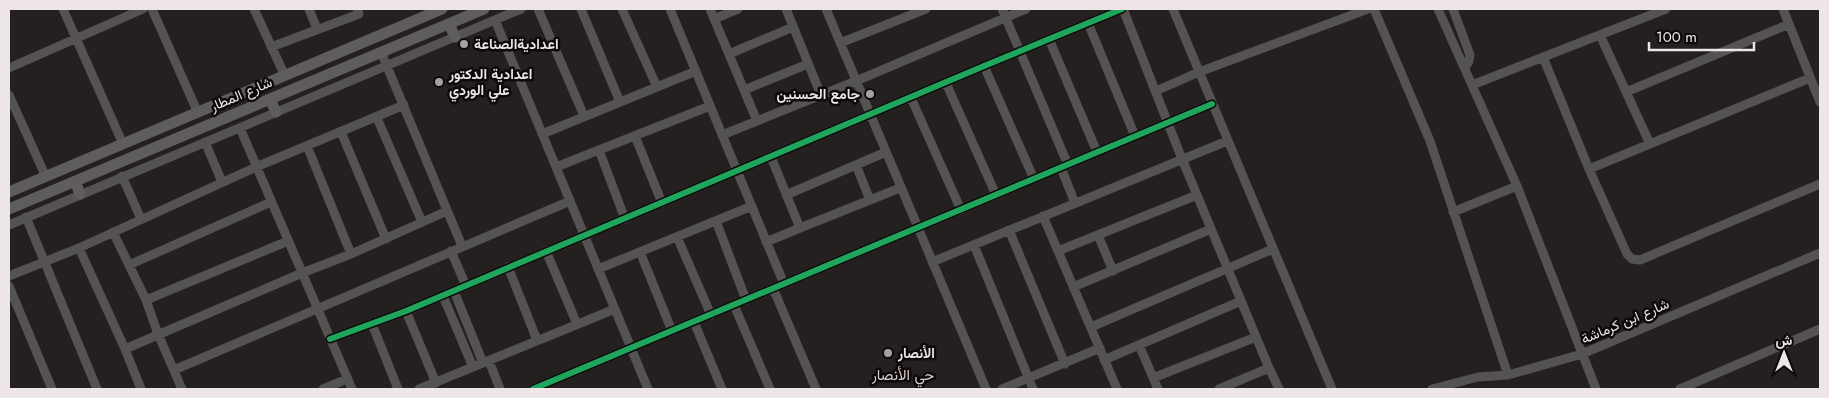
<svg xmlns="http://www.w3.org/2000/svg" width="1829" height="398" font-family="Jost,Vazirmatn,sans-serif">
	<rect width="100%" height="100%" fill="#252020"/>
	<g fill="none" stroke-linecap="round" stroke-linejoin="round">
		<path stroke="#545252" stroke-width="9" d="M63,9l60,135
			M152,9l46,104
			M254,9l31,67
			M309,9l8,20
			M538,9l46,107
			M581,9l39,93
			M622,9l35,78
			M670,9l114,275
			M710,9l47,112
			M786,9l35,86
			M826,9l160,380
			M1002,9l66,156
			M1123,9l59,150 87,209 10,21
			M1173,9l159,380
			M1374,9l56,132 78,234
			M1438,9l79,177 79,203
			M1453,9l17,46 -1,6 -4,7
			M1783,9l37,93
			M714,19l24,-10
			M495,20l153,369
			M1088,23l47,113
			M1600,35l50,109
			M1049,39l48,113
			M840,43l86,-34
			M271,47l88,-33 -2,-5
			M381,52l81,194
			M729,54l64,-27
			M1543,57l46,112 38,85 5,5 8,1 180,-76
			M984,66l50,113
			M9,68l134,-59
			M946,83l50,112
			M1472,85l194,-76
			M744,90l64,-26
			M1156,91l43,-19 169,-63
			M1626,92l163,-68
			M9,95l37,82
			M911,98l50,112
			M377,118l45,104
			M240,128l112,261
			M341,132l45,107
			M542,134l154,-63
			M722,135l134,-54 170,-72
			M635,136l27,67
			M205,142l17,40
			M307,146l44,108
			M599,150l26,69
			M856,165l14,35
			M556,167l154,-61
			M1061,168l14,35
			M1589,169l221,-91
			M122,176l19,43
			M786,195l100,-43
			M1453,212l64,-26
			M1043,216l74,173
			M26,217l71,172
			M716,221l30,79
			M9,225l512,-216
			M800,228l100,-40
			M1009,230l56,134
			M113,232l33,68 12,34 24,55
			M1098,235l15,36
			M677,237l34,78
			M766,242l34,-14 -29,-71
			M974,245l59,144
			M79,248l46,101 16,40
			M451,251l15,35
			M546,251l31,73
			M1058,251l139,-56
			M640,252l32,79
			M932,262l295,-121
			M129,265l142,-63
			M508,267l29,73
			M598,269l154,-63
			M9,276l70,-28 177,-81 148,-62
			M9,286l43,103
			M1073,287l138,-58
			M773,288l43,101
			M454,291l29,72
			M443,296l30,71
			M146,300l142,-59
			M734,305l36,84
			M406,311l30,72
			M694,322l28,67
			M372,324l26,65
			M1091,327l182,-78
			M330,339l76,-28 578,-245 138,-57
			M1139,345l19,44
			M125,349l177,-76 49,-19 96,-43
			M1104,360l137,-59
			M489,361l11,28
			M174,370l396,-169
			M1153,378l103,-41
			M323,389l24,-10
			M419,389l196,-80
			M533,389l679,-285
			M1002,389l98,-41
			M1219,389l50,-21
			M1432,389l46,-12 30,-2 74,-21 238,-101
			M1680,389l140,-60"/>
		<path stroke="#5e5c5c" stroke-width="11" d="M449,24l6,13
			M270,99l6,13
			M75,181l5,13
			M9,192l433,-183
			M9,209l475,-200"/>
		<g stroke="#0d0909" stroke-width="9">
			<path id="cycleway" d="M330,339l76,-28 578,-245 138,-57
				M533,389l679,-285"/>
		</g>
		<use href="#cycleway" stroke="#20a55d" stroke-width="6"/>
	</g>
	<g fill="#a7a0a1" stroke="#0d0909" stroke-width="2">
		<circle cx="464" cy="44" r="5"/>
		<circle cx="439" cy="82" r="5"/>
		<circle cx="870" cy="94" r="5"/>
		<circle cx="888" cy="353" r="5"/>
	</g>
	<g text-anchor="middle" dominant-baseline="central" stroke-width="5" stroke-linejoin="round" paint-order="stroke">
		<g font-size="14" font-weight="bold" fill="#ede5e6" stroke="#0d0909" text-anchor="start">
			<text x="474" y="44">اعداديةالصناعة</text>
			<text x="449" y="74">اعدادية الدكتور<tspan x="449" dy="16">علي الوردي</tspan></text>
			<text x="860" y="94" text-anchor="end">جامع الحسنين</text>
			<text x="898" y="353">الأنصار</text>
		</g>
		<g font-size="14" fill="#ede5e6" stroke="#0d0909">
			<text transform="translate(241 94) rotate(-23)">شارع المطار</text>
			<text transform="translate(1625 321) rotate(-23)">شارع ابن كرماشة</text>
		</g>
		<g font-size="15" fill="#d9cacc" stroke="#0d0909">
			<text x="903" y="375">حي الأنصار</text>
		</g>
	</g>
	<rect width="1829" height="398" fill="none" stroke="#ede5e6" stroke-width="20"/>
	<g transform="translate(1784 353)" stroke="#0d0909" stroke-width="4" paint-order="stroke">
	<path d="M0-4L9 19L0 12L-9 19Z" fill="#ede5e6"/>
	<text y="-8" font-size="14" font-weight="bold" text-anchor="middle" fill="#ede5e6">ش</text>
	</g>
	<path d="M1649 42v8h105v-8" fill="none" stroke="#ede5e6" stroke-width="2.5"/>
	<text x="1656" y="42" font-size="15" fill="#ede5e6" stroke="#0d0909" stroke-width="4" paint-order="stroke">100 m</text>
</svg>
